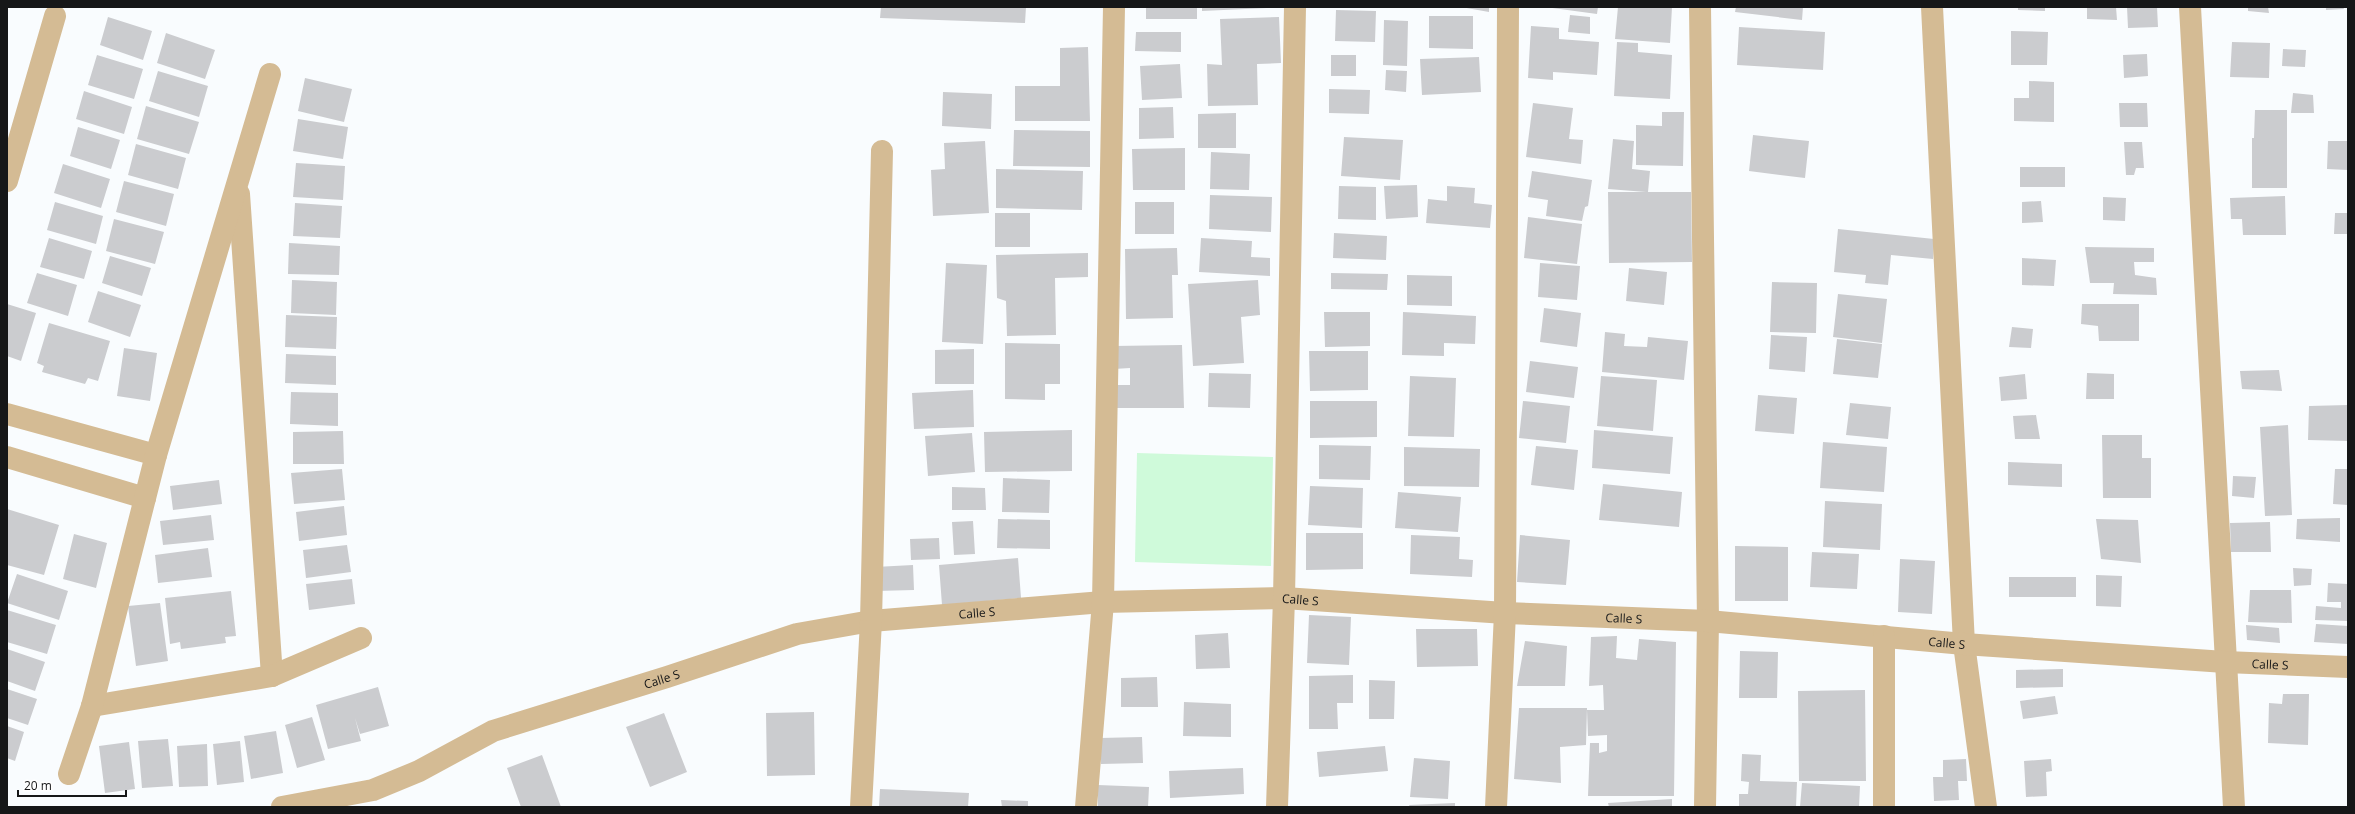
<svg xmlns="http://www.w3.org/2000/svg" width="2355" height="814" font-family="'Open Sans',sans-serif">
	<rect width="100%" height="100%" fill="#f9fcfe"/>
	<path fill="#cffada" d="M1137,453l136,4 -2,109 -136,-4z"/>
	<path fill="#cbcccf" d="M881,7h145l-1,16 -145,-5z
		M1146,7h51v12h-51z
		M1202,7h65v1l-65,3z
		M1461,7h28v5z
		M1545,7h53l-1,7z
		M1618,7h54l-2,36 -55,-4z
		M1736,7h67l-1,13 -67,-8z
		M2018,7h27v4l-27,-1z
		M2087,7h29l1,13 -30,-1z
		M2127,7h30l1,20 -30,1z
		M2248,7h20l1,6 -21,-2z
		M2326,7h17l1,2 -18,1z
		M1336,10l40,1 -1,31 -40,-1z
		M1570,15l20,2v17l-22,-2z
		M1429,16h44v33l-44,-1z
		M108,17l44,14 -9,29 -43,-15z
		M1279,17l2,46 -24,1 1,41 -50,1 -1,-42 15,1 -2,-46z
		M1384,20l24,1 -1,45 -24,-1z
		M1531,26l28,2v11l40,3 -2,33 -44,-3v8l-25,-2z
		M1739,27l86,5 -2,38 -86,-5z
		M2011,31l37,1 -1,33h-36z
		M1136,32h45v20l-46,-1z
		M166,33l49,17 -10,29 -48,-16z
		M1617,42l21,1v9l34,3 -2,44 -56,-3z
		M2232,42l38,1 -1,35 -39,-1z
		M1088,47l2,74h-75v-35h45v-38z
		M2283,49l23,1 -1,17 -23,-1z
		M2147,54l1,22 -24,2 -1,-23z
		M97,55l46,14 -9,30 -46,-14z
		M1331,55h25v21h-25z
		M1479,57l2,35 -59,3 -2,-36z
		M1180,64l2,34 -40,2 -2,-34z
		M1386,70l21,1 -1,21 -21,-2z
		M158,71l50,15 -9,31 -50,-16z
		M305,78l47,11 -8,33 -46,-11z
		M2029,81l25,1v40l-40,-1v-23h15z
		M1329,89l41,1 -1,24 -40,-1z
		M84,91l48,16 -8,27 -48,-15z
		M943,92l49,2 -1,35 -49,-3z
		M2293,93l20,2 1,18h-23z
		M1533,103l40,5 -4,31 14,1 -2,24 -55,-7z
		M2119,103h28l1,24h-28z
		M146,106l53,16 -10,32 -52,-15z
		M1173,107l1,31 -35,1v-31z
		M2255,110h32v78h-35v-50h2z
		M1662,112h22l-1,54 -47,-1v-40l26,1z
		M1236,113v35h-38v-34z
		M298,119l50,8 -5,32 -50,-8z
		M78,127l42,13 -9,29 -41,-13z
		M1014,130l76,1v36l-77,-1z
		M1753,135l56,6 -4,37 -56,-7z
		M1344,137l59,3 -3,40 -59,-4z
		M1613,139l21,2 -2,28 18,2 -2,21h43l1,70 -83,1 -1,-71h38l-38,-3z
		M985,141l4,72 -56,3 -2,-46 14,-1 -1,-26z
		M2328,141h20v29l-21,-1z
		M2124,142h18l2,26h-8l-2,7h-8z
		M136,144l50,14 -8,31 -50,-14z
		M1185,148v42h-52l-1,-41z
		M1211,152l39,2 -1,36 -39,-1z
		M296,163l49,3 -2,34 -50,-3z
		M63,164l47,15 -9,29 -47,-15z
		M2020,167h45v20h-45z
		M996,169l87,2 -1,39 -86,-2z
		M1532,171l60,9 -4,26 -3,1 -3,14 -36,-5 2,-16 -20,-3z
		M124,181l50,13 -8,32 -50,-14z
		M1417,185l1,32 -32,2 -2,-33z
		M1339,186l37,1v33l-38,-1z
		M1447,186l28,2 -1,15 18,2 -2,23 -64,-5 2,-24 19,2z
		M1210,195l62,2 -1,35 -62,-3z
		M2285,196l1,39h-43l-1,-16h-11l-1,-21z
		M2103,197l23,1 -1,23 -22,-1z
		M2041,201l2,21 -21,1v-21z
		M55,202l48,14 -7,28 -49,-14z
		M1135,202h39v32h-39z
		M295,203l47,3 -2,32 -47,-2z
		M995,213h35v34h-35z
		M2335,213h13v21h-14z
		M1528,217l54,7 -5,40 -53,-6z
		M114,219l50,13 -9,32 -49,-13z
		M1838,229l96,10 -1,20 -42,-4 -3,30 -23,-2 1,-8 -32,-3z
		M1334,233l53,3 -1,24 -53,-2z
		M49,238l43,13 -8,28 -44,-12z
		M1201,238l51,3 -1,16 19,1v18l-71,-4z
		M289,243l51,3 -1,29 -51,-1z
		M2085,247l69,1v14h-20l1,13 21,3 1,17 -44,-1 1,-11h-24z
		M1177,248l1,27h-6l1,43 -47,1 -1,-70z
		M1088,253v24l-33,1 1,57 -49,1 -1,-35 -9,-3 -1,-43z
		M110,256l41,12 -9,28 -40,-13z
		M2022,258l34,2 -2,26 -32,-1z
		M946,263l41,2 -4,79 -41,-2z
		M1540,263l40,3 -3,34 -39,-3z
		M1629,268l38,4 -3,33 -38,-4z
		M37,273l40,12 -9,31 -41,-13z
		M1331,273l57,1 -1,16 -56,-1z
		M1407,275l45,1v30l-45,-1z
		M292,280l45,2 -1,33 -45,-2z
		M1258,280l2,35 -19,2 3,46 -51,3 -5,-82z
		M1772,282l45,1 -1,50 -46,-1z
		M98,291l43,14 -11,32 -42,-15z
		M1838,294l49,5 -5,44 -49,-6z
		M7,304l29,9 -15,48 -14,-5z
		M2082,304h57v37h-40l-1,-15 -17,-2z
		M1544,308l37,5 -4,34 -37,-5z
		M1324,312h46v34l-45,1z
		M1403,312l73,4 -1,28 -31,-1v13l-42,-1z
		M286,315l51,2 -1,32 -51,-2z
		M49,323l61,18 -12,40 -10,-3 -3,6 -43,-12 2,-6 -7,-3z
		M2012,327l21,2 -2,19 -22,-1z
		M1605,332l20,2 -1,12 23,1 1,-10 40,4 -4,39 -82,-8z
		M1771,335l36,2 -2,35 -36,-3z
		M1837,339l45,5 -4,34 -45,-4z
		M1005,343l55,1v40h-15v16l-40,-1z
		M1182,345l2,63h-70l-1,-23h17v-17l-16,1 -1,-23z
		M124,348l33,5 -7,48 -33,-5z
		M974,349v35h-39v-34z
		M1309,351h59v39l-58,1z
		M286,354l50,2v29l-51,-2z
		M1530,361l48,6 -4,31 -48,-6z
		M2279,370l3,21 -40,-2 -2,-18z
		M1209,373l42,1 -1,34 -42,-1z
		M2087,373l27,1v25h-28z
		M2025,374l2,25 -26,2 -2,-24z
		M1410,376l46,2 -2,59 -46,-1z
		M1601,376l56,4 -4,51 -56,-5z
		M973,390l1,37 -60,2 -2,-36z
		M291,392l47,1v33l-48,-2z
		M1758,395l39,3 -3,36 -39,-3z
		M1310,401h67v36l-67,1z
		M1523,401l47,5 -4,37 -47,-5z
		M1850,403l41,4 -3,32 -42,-4z
		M2348,405v36l-40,-1 1,-34z
		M2036,415l4,24h-25l-2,-23z
		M2288,425l4,90 -27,1 -5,-89z
		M1072,430v41l-87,1 -1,-40z
		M1594,430l79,7 -3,37 -78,-6z
		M343,431l1,33h-51v-32z
		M972,433l3,39 -47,4 -3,-40z
		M2102,435h40v23h9v40h-48z
		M1823,442l64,5 -3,45 -64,-4z
		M1319,445l52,1 -1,34 -51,-1z
		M1536,446l42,4 -4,40 -43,-5z
		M1404,447l76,2 -1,38 -75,-1z
		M2008,462l54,2v23l-54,-2z
		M342,469l3,31 -51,4 -3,-31z
		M2335,469h13v36l-15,-1z
		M2233,476l23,1 -2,21 -22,-2z
		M1003,478l47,2 -1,33 -47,-1z
		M219,480l3,24 -49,6 -3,-24z
		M1603,484l79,8 -3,35 -80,-7z
		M1310,486l53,2 -1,40 -54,-3z
		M952,487l33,1 1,22h-34z
		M1398,492l63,5 -3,35 -63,-4z
		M1825,501l57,3 -2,46 -57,-3z
		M344,506l3,29 -48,6 -3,-29z
		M7,509l52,16 -15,50 -37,-10z
		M211,515l3,25 -51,5 -3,-24z
		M2340,518v24l-44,-3 1,-20z
		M998,519l52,1v29l-53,-1z
		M2096,519l42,1 3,43 -40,-4z
		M973,521l2,33 -21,1 -2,-33z
		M2270,522l1,30h-40l-1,-29z
		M1306,533h57v36l-57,1z
		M74,534l33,9 -11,45 -33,-9z
		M1411,535l49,2 -1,22 14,1 -1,17 -62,-3z
		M1520,535l50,5 -4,45 -49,-3z
		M939,538l1,21 -29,1 -1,-21z
		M347,545l4,27 -45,6 -3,-28z
		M1735,546l53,1v54h-53z
		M208,548l4,29 -54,6 -3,-28z
		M1812,552l47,2 -2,35 -47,-2z
		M1018,558l3,40 -79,7 -3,-40z
		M1900,559l35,2 -3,53 -34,-2z
		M913,565l1,25 -38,1 -1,-24z
		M2293,568l19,1 -1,16 -17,1z
		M17,574l51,17 -9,29 -52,-17z
		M2096,575l26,1 -1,31 -25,-1z
		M2009,577h67v20h-67z
		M352,579l3,25 -46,6 -3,-26z
		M2328,583l20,1v37l-33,-1 1,-14 25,2v-6h-14z
		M2250,590h41l1,33 -44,-1z
		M231,591l5,45 -11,1 1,6 -45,6 -1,-7 -10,2 -5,-46z
		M160,603l8,58 -32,5 -8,-60z
		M7,610l49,15 -9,29 -40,-12z
		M1309,615l42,2 -2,48 -42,-2z
		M2316,624l32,2v18l-34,-2z
		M2246,625l33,3 1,15 -33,-3z
		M1416,629h61l1,37 -61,1z
		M1228,633l2,35 -34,1 -1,-34z
		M1617,636l-1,22 21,2 2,-21 37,3 -2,154h-86l2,-53h9v10l8,-2v-16l-19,1 -1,-26h17l-1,-25 -14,1 2,-49z
		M1525,641l42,5 -2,40h-48z
		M7,649l38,13 -10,29 -28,-10z
		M1740,651l38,1 -1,46h-38z
		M2063,669v18l-47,1v-18z
		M1353,675v28h-16l1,26h-29v-53z
		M1157,677l1,30h-37v-29z
		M1369,680l26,1 -1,38h-25z
		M378,687l11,39 -29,8 -5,-16 6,23 -33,8 -12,-44z
		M7,689l30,10 -9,26 -21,-7z
		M1865,690l1,91h-67l-1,-90z
		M2283,694h26l-1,51 -40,-2 1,-40 13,1z
		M2055,696l3,18 -35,5 -3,-18z
		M1184,702l47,2v33l-48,-1z
		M1519,708h68l-1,37 -26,2 1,36 -47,-4z
		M814,712l1,63 -48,1 -1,-63z
		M664,713l23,59 -37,15 -24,-60z
		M312,717l13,43 -28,8 -12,-43z
		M7,726l17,6 -9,29 -8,-3z
		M276,731l7,42 -32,6 -7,-43z
		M1142,737l1,26 -42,1 -1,-26z
		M168,739l5,47 -31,2 -4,-47z
		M240,741l4,41 -27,3 -4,-41z
		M129,742l6,47 -30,4 -6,-47z
		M207,744l1,42 -29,1 -2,-41z
		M1385,746l3,25 -69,6 -2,-25z
		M1742,754l19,1 -1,26 37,1 -1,25h-57v-13h9l1,-12 -8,-1z
		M542,755l19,52h-40l-14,-39z
		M1414,758l36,3 -2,38 -38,-2z
		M1966,759l1,22h-9l1,19 -25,1 -1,-24h10v-17z
		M2051,759l1,12 -6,1 1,24 -21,1 -2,-36z
		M1243,768l1,26 -74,4 -1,-27z
		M1802,783l58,3 -1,21h-59z
		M1098,785l51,2 -1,20h-50z
		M880,789l89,4 -1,14h-89z
		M1672,799v8h-63l-1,-4z
		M1001,800l27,1v6h-26z
		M1455,803v4h-45l-1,-2z"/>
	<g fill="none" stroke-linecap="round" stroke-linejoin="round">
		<g stroke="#d4bb94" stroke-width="22">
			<path d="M1700,7l8,614 -3,186"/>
			<path d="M1932,7l32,637 22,163"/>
			<path d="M2190,7l44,800"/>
			<path d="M7,181l48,-165"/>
			<path d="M239,194l33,482"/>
			<path d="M7,414l149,41"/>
			<path d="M7,457l138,41"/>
			<path d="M92,706l180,-30 89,-38"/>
			<path d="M69,774l23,-68 64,-251 114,-381"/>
			<path id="s1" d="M282,807l91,-17 46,-19 74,-40 174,-54 130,-43 74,-13 232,-19 181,-4 221,15 203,8 256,23 261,18 123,5"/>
			<path d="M861,807l10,-186 11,-470"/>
			<path d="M1086,807l17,-205 11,-595"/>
			<path d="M1277,807l7,-209 11,-591"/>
			<path d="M1496,807l9,-194 3,-606"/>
			<path d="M1884,807v-171"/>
		</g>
	</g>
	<g text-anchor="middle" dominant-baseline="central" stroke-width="3.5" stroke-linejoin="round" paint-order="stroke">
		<g font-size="12" fill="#161718" stroke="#fff">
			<text stroke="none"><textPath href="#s1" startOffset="1051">Calle S</textPath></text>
			<text stroke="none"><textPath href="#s1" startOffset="727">Calle S</textPath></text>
			<text stroke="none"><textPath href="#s1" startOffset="1375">Calle S</textPath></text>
			<text stroke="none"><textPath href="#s1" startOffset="1699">Calle S</textPath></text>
			<text stroke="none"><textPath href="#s1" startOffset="2023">Calle S</textPath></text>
			<text stroke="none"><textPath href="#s1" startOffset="403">Calle S</textPath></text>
		</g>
	</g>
	<rect width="2355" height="814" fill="none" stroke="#161718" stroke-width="16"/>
	<path d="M18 790v6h108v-6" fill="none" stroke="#161718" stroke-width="2"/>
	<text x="24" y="790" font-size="12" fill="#161718" stroke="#ffffff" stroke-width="3" paint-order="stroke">20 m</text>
</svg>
